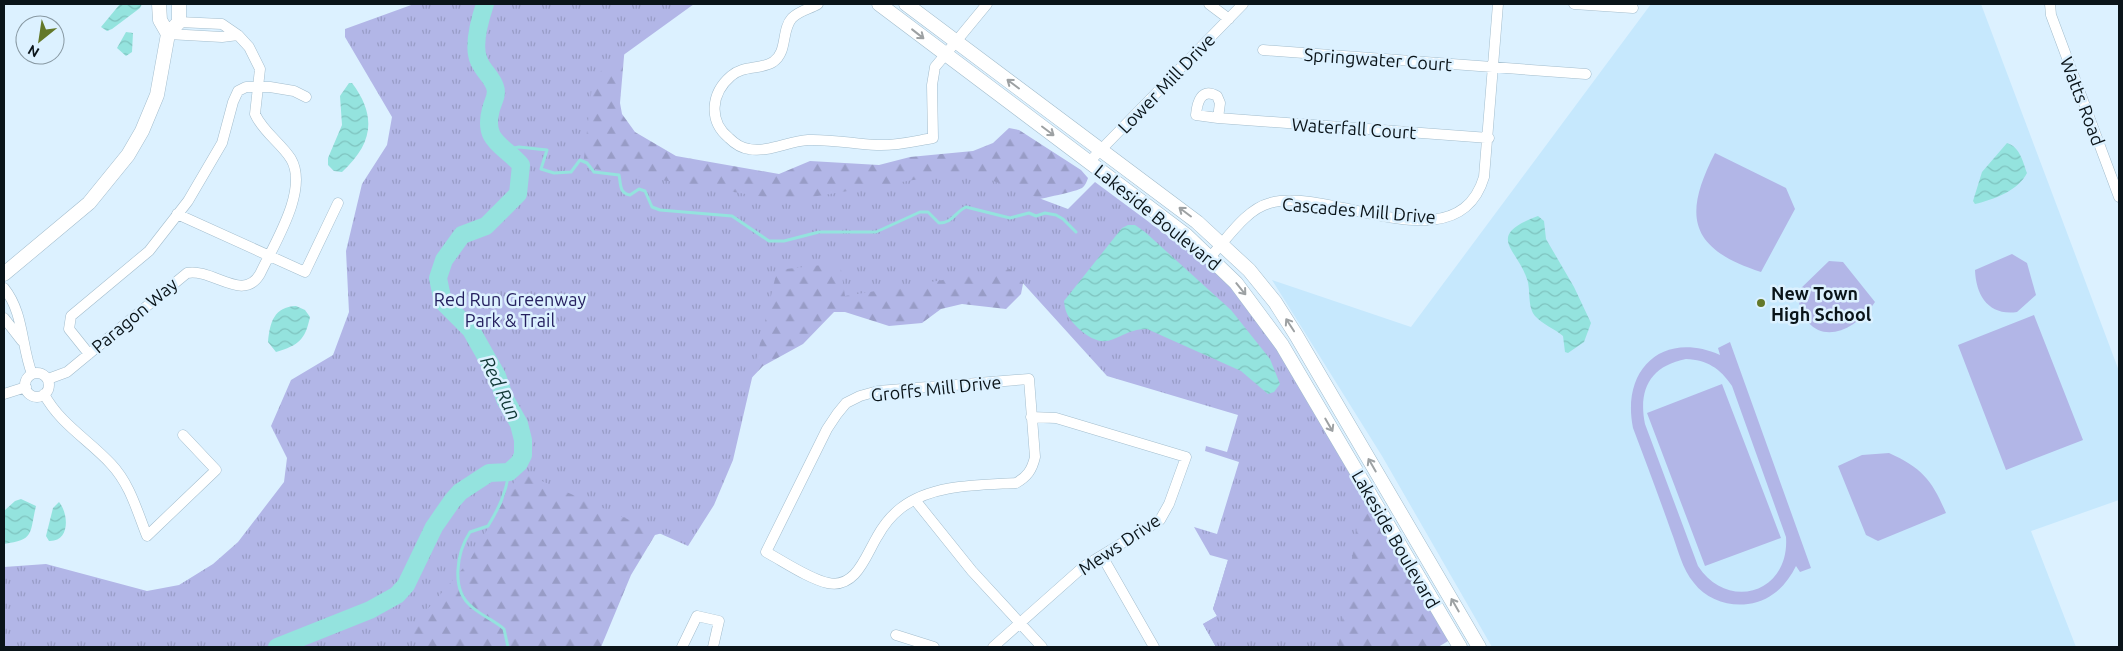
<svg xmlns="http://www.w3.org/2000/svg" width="2123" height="651" font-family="Ubuntu,sans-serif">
	<defs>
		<pattern id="forest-firs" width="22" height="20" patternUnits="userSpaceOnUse" patternTransform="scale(1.25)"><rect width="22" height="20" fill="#b2b6e7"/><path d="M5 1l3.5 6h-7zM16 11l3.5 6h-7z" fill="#989cc6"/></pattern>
		<pattern id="park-tufts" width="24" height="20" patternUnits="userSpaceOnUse" patternTransform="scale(1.25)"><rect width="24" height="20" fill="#b2b6e7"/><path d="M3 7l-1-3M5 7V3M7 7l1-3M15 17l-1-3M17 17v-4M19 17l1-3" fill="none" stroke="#989cc6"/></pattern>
		<pattern id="water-waves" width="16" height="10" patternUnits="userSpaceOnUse" patternTransform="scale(1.25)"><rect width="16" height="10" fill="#94e3de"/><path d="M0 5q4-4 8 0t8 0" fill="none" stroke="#7ec2be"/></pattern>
	</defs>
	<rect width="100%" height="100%" fill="#dcf1ff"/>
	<path fill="#c6e8fd" d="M1651,4h330l138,367v129l-88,31 45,116h-584l-110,-191 -110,-176 139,47z"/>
	<path fill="#b2b6e7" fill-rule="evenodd" d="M1715,153l71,35 9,21 -34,63c-71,-23 -79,-55 -46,-119z
		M2012,254l15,9 9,32 -19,17c-28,4 -41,-16 -42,-42z
		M1829,261l14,1 32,40c-26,38 -71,46 -78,-10z
		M2034,315l49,125 -77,30 -48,-125z
		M1730,342l81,226 -11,4 -4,-6c-10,20 -25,35 -48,38 -19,3 -42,-5 -54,-21 -12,-14 -16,-34 -23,-52 -12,-34 -25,-69 -38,-103 -12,-59 30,-98 87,-73l-2,-7zM1686,359c21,1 34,9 46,27l54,151c4,56 -58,75 -88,29l-53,-142c-7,-34 5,-58 41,-65z
		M1722,384l59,154 -76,28 -58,-153z
		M1889,453c33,15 43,27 57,60l-68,28 -12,-6 -28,-69 24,-11z"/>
	<path fill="url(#forest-firs)" d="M625,45l-5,58 2,11 13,18 41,24 103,18 31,-13 69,4 31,-8 63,-6 20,-8 16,-15 10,2 62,40 7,8c-1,3 -3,8 -6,10 -4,3 -42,11 -51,13l-4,62 -6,31 -15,15 -44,-5 -21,5 -19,14 -33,3 -44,-14h-11l-31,32 -40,22 -23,24 -55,137 -30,8 -24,40 -30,72h-271l183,-514z
		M1329,443l121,197 -12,7h-222l-13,-23 14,-8 -4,-7 15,-49z"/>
	<path fill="url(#park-tufts)" d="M414,4h280l-101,73 -10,90 205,34 179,-30 101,38 27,-27 89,66 12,7 35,32 49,66 82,142 -24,152h-122l-13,-23 14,-8 -4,-7 15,-49 -18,-5 -16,-28 23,7 22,-72 -34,-11 1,-5 21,6 11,-37 -131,-39 -97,-107 -165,27 -5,-33 -63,7 -44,190 -19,45 -26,41 -171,-76v7l-47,83 -64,74 21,13h-423v-80l42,-3 101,27 32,-6 34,-21 25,-22 46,-60 3,-24 -16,-32 20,-46 42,-25 16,-43 -3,-61 16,-67 25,-39 5,-28 -47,-80v-8z"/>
	<path fill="url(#water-waves)" d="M120,4h22l-2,4 -28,21 -5,2 -6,-4z
		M126,32l7,1 -1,19 -6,4 -9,-8z
		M349,83h3c25,33 21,61 -10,89l-8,-1 -6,-6v-7l14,-33 -2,-29z
		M2007,143c13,4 16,19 20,30 -8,17 -34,27 -52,31l-2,-3 9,-29z
		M1538,216l6,5 2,18 28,48 17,36 -7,19 -16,11 -3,-1 -2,-16c-8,-7 -21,-12 -28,-20 -8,-10 -4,-26 -8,-37 -10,-31 -43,-43 11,-63z
		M1128,225h7l10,7 86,78 39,49 10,25 -6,8 -6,2 -27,-23 -94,-42c-31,0 -37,28 -69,-1 -9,-9 -13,-15 -14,-27l58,-73z
		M296,306l9,4 5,7c-5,23 -11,28 -34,35l-8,-10c2,-20 6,-35 28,-36z
		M21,499l15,7c-7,29 -1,33 -32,38v-33l11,-10z
		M59,502c10,12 11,40 -10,39l-3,-5 7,-28z"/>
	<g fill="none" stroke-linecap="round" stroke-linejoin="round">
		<path stroke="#94e3de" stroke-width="3" d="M502,150l17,-3 28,3 -6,19 13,4 17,-1 9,-12 7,3 7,9 25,3c2,9 0,18 11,20l9,-6 6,2 7,16 8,3 72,6 37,25h15l35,-9h57l44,-20h8l11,11c14,0 16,-11 27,-16l44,11 19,-5 7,3 9,-3 11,2 7,4 13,13
			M508,647l-4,-18c-10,-9 -22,-13 -32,-22 -22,-17 -15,-55 -2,-75l18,-6c11,-18 18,-33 21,-54"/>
		<path stroke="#94e3de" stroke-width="18" d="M277,647l93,-37 27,-15 9,-10 28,-58 18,-26 8,-9 29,-19 20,-1 10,-9 4,-8v-15l-4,-16 -14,-25 -8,-23 -26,-46 -28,-28 -5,-24 6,-18 18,-25 24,-9 32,-32 3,-29c-17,-20 -39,-23 -30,-56 2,-8 7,-14 4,-22 -3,-10 -12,-16 -16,-26 -7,-15 1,-42 6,-57"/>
		<g stroke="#a3bdcd" stroke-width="11">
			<path id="minor" d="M818,4c-8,5 -18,6 -26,14 -11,12 -4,34 -19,44 -13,8 -30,3 -42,14 -20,17 -23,45 -2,62 5,5 12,10 20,11 18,4 40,-8 59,-9 23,-1 46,4 69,5 19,1 38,-4 56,-7l-1,-53 3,-18 52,-63
				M1209,4l20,15
				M1574,4l59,4
				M2050,4l1,11 68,182
				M168,34l54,3 16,-2
				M1263,50l323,24
				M1218,118l-22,-3c1,-12 5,-28 21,-19l3,7 -2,15 271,20
				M1089,162l154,-158
				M177,214l128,58 33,-69
				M1211,256c16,-17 35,-47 59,-53 61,-17 187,64 214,-26l14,-173
				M4,288c20,25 17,57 28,86
				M4,318l18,23
				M89,354l-20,-25 2,-13 78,-65 39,-50 34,-58 11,-41 5,-11 8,-4h24l24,4 12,6
				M25 385a12 12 0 1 1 24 0a12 12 0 1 1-24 0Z
				M48,379l19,-7 120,-99c26,-5 56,30 73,1 14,-30 49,-84 31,-115 -10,-16 -28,-27 -36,-45l5,-45 -11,-22 -11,-12 -16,-11 -43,-2
				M1029,379l6,78c-3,13 -8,20 -19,26 -37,2 -84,1 -115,25 -9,7 -18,18 -24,29 -11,18 -21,52 -49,46 -19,-4 -45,-22 -62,-31l61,-123 10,-15 9,-11 14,-7 18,-5z
				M4,394l22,-7
				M44,394c16,30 45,46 67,70 19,20 26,47 36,72l69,-66 -33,-35
				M915,500l57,71 70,76
				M1102,556l52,91
				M896,635l38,12
				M682,647l15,-31 22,5 -6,26
				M993,647l90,-80 77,-47 9,-16 17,-47 -130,-39 -25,-1"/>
		</g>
		<g stroke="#a3bdcd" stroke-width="15">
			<path id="secondary" d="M159,4l1,16 8,14
				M879,4l307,231 50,48 46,62 178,302
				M906,4l291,218 52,48 26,32 21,33 183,312
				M4,274l85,-71 39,-48 14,-24 15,-36 11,-61 11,-12v-18"/>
		</g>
		<use href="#minor" stroke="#fff" stroke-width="10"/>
		<use href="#secondary" stroke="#fff" stroke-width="14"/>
	</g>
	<defs><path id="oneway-shaft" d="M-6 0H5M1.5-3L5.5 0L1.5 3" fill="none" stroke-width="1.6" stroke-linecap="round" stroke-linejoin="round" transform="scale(1.25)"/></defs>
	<g stroke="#9da1a3">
		<use href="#oneway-shaft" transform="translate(918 34) rotate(38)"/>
		<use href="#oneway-shaft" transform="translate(1013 84) rotate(-143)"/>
		<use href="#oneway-shaft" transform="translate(1048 131) rotate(37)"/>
		<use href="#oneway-shaft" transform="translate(1185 212) rotate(-143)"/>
		<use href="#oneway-shaft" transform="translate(1241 289) rotate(51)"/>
		<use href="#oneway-shaft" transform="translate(1290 325) rotate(-123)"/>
		<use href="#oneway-shaft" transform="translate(1329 425) rotate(60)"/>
		<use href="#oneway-shaft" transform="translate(1372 465) rotate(-120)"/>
		<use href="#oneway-shaft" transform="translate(1455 605) rotate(-120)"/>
	</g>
	<circle fill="#637829" stroke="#dcf1ff" stroke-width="2" cx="1761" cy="303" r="5"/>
	<g text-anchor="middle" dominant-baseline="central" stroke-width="5" stroke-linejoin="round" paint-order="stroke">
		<g font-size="18" fill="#0a1419" stroke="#dcf1ff">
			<text transform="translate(1378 59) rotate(4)">Springwater Court</text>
			<text transform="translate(1166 83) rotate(-46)">Lower Mill Drive</text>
			<text transform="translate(2083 101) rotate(69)">Watts Road</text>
			<text transform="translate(1354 128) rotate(4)">Waterfall Court</text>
			<text transform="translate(1359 210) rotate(5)">Cascades Mill Drive</text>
			<text transform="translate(1158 217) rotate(39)">Lakeside Boulevard</text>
			<text transform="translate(134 315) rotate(-40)">Paragon Way</text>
			<text transform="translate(936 388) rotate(-6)">Groffs Mill Drive</text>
			<text transform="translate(1396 539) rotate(60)">Lakeside Boulevard</text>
			<text transform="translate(1119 544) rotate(-34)">Mews Drive</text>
		</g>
		<g font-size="18" font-weight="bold" fill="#0a1419" stroke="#dcf1ff" text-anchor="start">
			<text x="1771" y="293">New Town<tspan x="1771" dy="21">High School</tspan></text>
		</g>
		<g font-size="18" fill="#262160" stroke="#dcf1ff">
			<text x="510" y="299">Red Run Greenway<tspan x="510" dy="21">Park &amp; Trail</tspan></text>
		</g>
		<g font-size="19" font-style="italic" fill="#113836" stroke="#dcf1ff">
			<text transform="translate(501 388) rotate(64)">Red Run</text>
		</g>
	</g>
	<rect width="2123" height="651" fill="none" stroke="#0a1419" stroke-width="10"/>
	<g transform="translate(40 40) rotate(210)"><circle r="24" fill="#dcf1ff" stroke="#8899a3"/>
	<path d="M0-4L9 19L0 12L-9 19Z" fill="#637829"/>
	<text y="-8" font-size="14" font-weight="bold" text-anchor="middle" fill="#0a1419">N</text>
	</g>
</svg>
